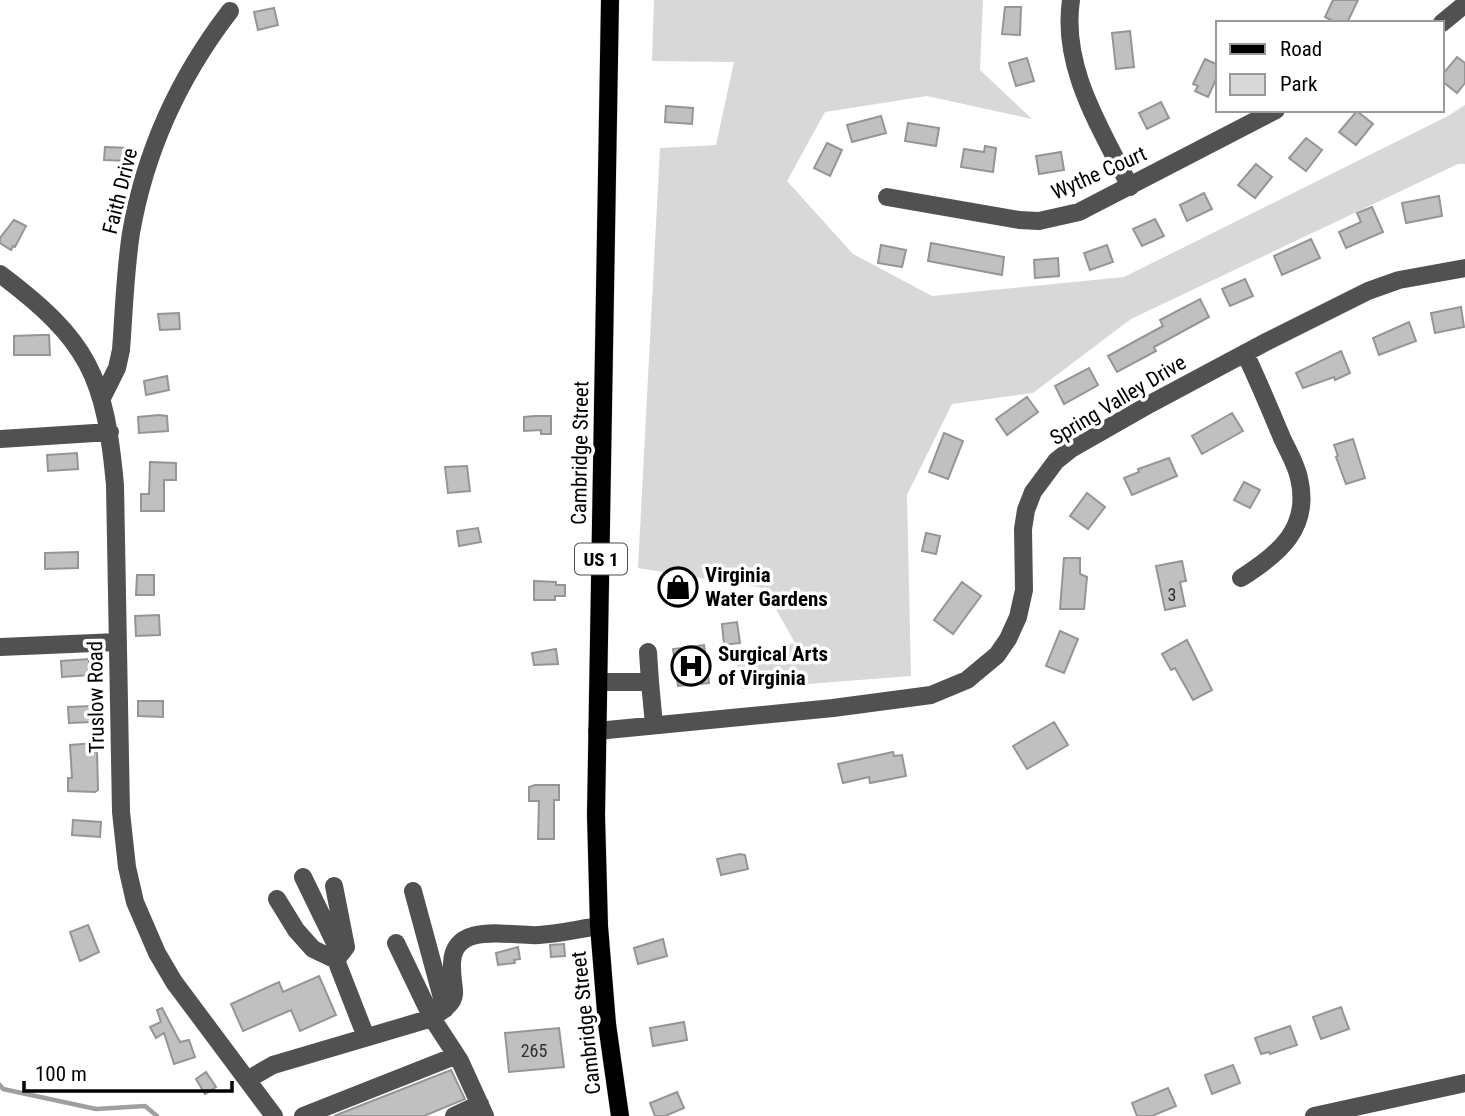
<svg xmlns="http://www.w3.org/2000/svg" width="1465" height="1116" font-family="'Roboto Condensed',sans-serif">
	<rect width="100%" height="100%" fill="#fff"/>
	<path fill="#d8d8d8" d="M654,0h329l-3,70 52,49 -105,-23 -102,16 -38,69 66,73 79,42 192,-19 324,-161 17,-11v59h-7l-327,155 -98,74 -81,11 -45,91 4,181 -169,13 -6,-29 59,-17 -31,-55 -126,-20 22,-420 56,-3 18,-83 -82,-1z"/>
	<g fill="none" stroke-linecap="round" stroke-linejoin="round">
		<path stroke="#9f9f9f" stroke-width="4.5" d="M0,1085l3,4 93,20 49,-3 12,10"/>
	</g>
	<path fill="#c0c0c0" stroke="#959595" stroke-width="2" d="M1333,0h25l-11,23h-10l-12,-6z
		M1005,7h16l-1,28 -18,-1z
		M274,8l4,17 -20,5 -4,-18z
		M1130,31l4,36 -18,2 -4,-36z
		M1457,57l8,6v20l-8,10 -15,-12v-6z
		M1027,58l7,23 -18,5 -7,-23z
		M1205,59l13,6v10l-10,22 -13,-6 3,-5 -5,-2z
		M1161,102l8,16 -22,11 -8,-16z
		M666,106l27,2 -1,16 -27,-2z
		M1357,111l16,13 -17,21 -17,-13z
		M881,116l5,17 -34,9 -5,-17z
		M908,123l31,5 -3,18 -31,-5z
		M1306,138l16,12 -16,21 -17,-13z
		M827,143l15,7 -12,26 -16,-8z
		M985,146l11,2 -3,24 -32,-5 3,-18 20,3z
		M105,147l26,1 -1,13 -26,-1z
		M1061,152l3,18 -25,4 -3,-18z
		M1256,164l16,13 -17,21 -17,-13z
		M1204,193l8,16 -25,12 -7,-16z
		M1439,196l3,20 -36,7 -4,-20z
		M1372,207l11,25 -37,16 -7,-16 22,-10 -4,-9z
		M1155,219l9,17 -22,10 -9,-17z
		M14,220l12,6 -11,21 -2,-1 -2,4 -11,-7v-5z
		M1311,239l9,19 -38,17 -8,-19z
		M931,243l73,14 -2,18 -74,-14z
		M881,245l25,5 -4,17 -24,-4z
		M1107,245l6,17 -23,8 -6,-17z
		M1058,258l1,18 -24,2 -1,-18z
		M1245,279l8,17 -23,10 -8,-17z
		M1200,299l9,18 -55,30 2,4 -39,21 -9,-16 55,-30 -3,-6z
		M1461,307l3,20 -29,6 -4,-20z
		M179,313l1,16 -20,1 -2,-16z
		M1409,322l7,19 -37,14 -6,-17z
		M40,335h9l1,20h-36v-19z
		M1341,351l9,22 -15,7 -1,-3 -31,11 -7,-15z
		M1089,368l9,17 -34,19 -9,-18z
		M167,376l2,14 -23,5 -2,-14z
		M1027,397l11,15 -31,23 -11,-16z
		M1232,413l11,18 -41,23 -10,-18z
		M159,415l8,1 1,15 -29,2 -1,-16z
		M535,416h16v18h-10v-4l-17,1v-14z
		M944,433l19,8 -15,38 -19,-7z
		M1353,439l12,39 -19,6 -10,-27 2,-1 -4,-11z
		M77,453l1,16 -30,2 -1,-16z
		M1169,458l8,18 -45,19 -8,-17 15,-6 -1,-3z
		M150,462l26,1v17h-12v31h-23v-17h8z
		M467,466l3,25 -22,2 -3,-26z
		M1244,482l16,8 -10,18 -16,-8z
		M1087,493l18,14 -17,22 -18,-13z
		M478,528l3,14 -22,4 -2,-15z
		M926,533l14,3 -4,18 -14,-3z
		M78,552v16l-33,1v-16z
		M1064,558h16v16l7,3 -3,32h-24z
		M1182,561l4,20 -6,1 5,24 -20,4 -9,-44z
		M137,575h17v20h-18z
		M534,581l22,1v3h9v11h-10v4h-21z
		M962,582l19,14 -28,38 -19,-14z
		M159,615l1,20 -24,1 -1,-20z
		M737,622l3,21 -16,2 -2,-21z
		M1060,631l18,8 -14,34 -18,-7z
		M1187,640l25,50 -19,10 -18,-32 -4,2 -9,-16z
		M704,645l5,38 -31,3 -5,-37z
		M556,649l2,15 -24,1 -2,-12z
		M89,659l1,16 -28,2 -1,-16z
		M138,701h25v16l-25,-1z
		M91,706l1,16 -23,1 -1,-16z
		M1054,722l14,23 -41,24 -14,-23z
		M94,743l1,9 2,-1 1,39 -3,2 -27,-1v-13h4l-2,-33z
		M893,752l1,4 8,-1 4,21 -36,7 -1,-6 -26,6 -5,-19z
		M535,785h24v15h-5v39h-16l1,-38h-10v-14z
		M73,820l28,2 -1,15 -28,-2z
		M740,854l5,1 3,14 -27,6 -4,-16z
		M88,925l11,27 -19,9 -10,-29z
		M663,939l4,17 -29,8 -4,-16z
		M564,944l1,12 -14,1 -1,-12z
		M518,947l2,12 -6,1 1,3 -17,2 -2,-12z
		M319,976l17,39 -36,16 -9,-21 -48,21 -12,-27 48,-22 4,10z
		M1341,1007l8,22 -28,10 -8,-22z
		M162,1008l18,34 9,-2 6,17 -21,7 -10,-31 -8,5 -6,-11 11,-5 -4,-12z
		M684,1022l3,18 -34,6 -3,-18z
		M1290,1026l7,19 -27,9 -1,-2 -8,2 -6,-16z
		M559,1028l5,39 -55,5 -4,-39z
		M1233,1065l7,18 -28,11 -7,-19z
		M451,1070l14,29 -41,17h-90z
		M206,1072l10,15 -11,7 -9,-15z
		M1168,1088l8,18 -24,10h-15l-5,-13z
		M677,1092l7,16 -19,8h-10l-5,-13z"/>
	<g fill="none" stroke-linecap="round" stroke-linejoin="round">
		<g stroke="#dbdbdb" stroke-width="19">
			<path id="major" d="M610,0l-14,815 3,111 8,98 13,92"/>
		</g>
		<path stroke="#515151" stroke-width="18" d="M1071,0c-10,68 30,128 59,187
			M1442,23l23,-19
			M887,197l132,23 20,1 40,-9 197,-102
			M0,274c89,67 105,102 115,211l6,327 6,55 8,35 22,51 17,29 100,134
			M102,398l15,-30 4,-18c3,-39 4,-78 10,-117 14,-81 49,-157 99,-222
			M0,439l110,-7
			M1241,578c38,-24 70,-50 58,-100 -3,-14 -11,-27 -17,-40 -12,-29 -24,-57 -37,-85
			M0,647l118,-5
			M599,682h51l-2,-30
			M650,682l4,43
			M597,731l236,-23 98,-13 36,-15 30,-25 11,-16 10,-22 6,-27 -1,-61 3,-19 7,-18 23,-31 15,-12 79,-45 118,-63 100,-50 31,-11 66,-12
			M303,877l35,72 -2,11 30,77
			M413,891l32,118
			M277,899l19,31 17,19 23,11 10,-13 -12,-61
			M396,943l36,75c33,-22 19,-22 20,-55 2,-43 60,-26 87,-28 20,-1 40,-6 60,-9
			M247,1080l26,-15 159,-47 28,43 25,55
			M303,1116l152,-60
			M454,1116l26,-12
			M1314,1116l151,-33"/>
		<use href="#major" stroke="#000" stroke-width="18"/>
	</g>
	<defs>
		<g id="shop-ring" transform="scale(2.0125)"><circle r="9.5" fill="#fff" stroke="#000" stroke-width="1.5"/><path d="M-5-2.5h2.3a2.7 3.5 0 0 1 5.4 0H5L5.5 6h-11ZM-1.5-2.5h3a1.5 2.3 0 0 0-3 0Z" fill="#000"/></g>
		<g id="hospital-ring" transform="scale(2.0125)"><circle r="9.5" fill="#fff" stroke="#000" stroke-width="1.5"/><path d="M-5-5h3v3.5h4V-5h3V5h-3V1.5h-4V5h-3Z" fill="#000"/></g>
	</defs>
	<g fill-rule="evenodd">
		<use href="#shop-ring" x="678" y="587"/>
		<use href="#hospital-ring" x="691" y="666"/>
	</g>
	<g text-anchor="middle" dominant-baseline="central" stroke-width="7" stroke-linejoin="round" paint-order="stroke">
		<g font-size="18" fill="#303030">
			<text x="1172" y="594">3</text>
			<text x="534" y="1050">265</text>
		</g>
		<rect fill="#fff" stroke="#4c4c4c" stroke-width="2" x="575" y="543.5" width="52" height="31" rx="5"/>
		<g font-size="19" font-weight="bold" fill="#000">
			<text x="601" y="559">US 1</text>
		</g>
		<g font-size="21" fill="#000" stroke="#fff">
			<text transform="translate(1099 173) rotate(-24)">Wythe Court</text>
			<text transform="translate(120 191) rotate(-76)">Faith Drive</text>
			<text transform="translate(1118 400) rotate(-31)">Spring Valley Drive</text>
			<text transform="translate(580 453) rotate(-89)">Cambridge Street</text>
			<text transform="translate(96 697) rotate(-91)">Truslow Road</text>
			<text transform="translate(586 1023) rotate(-96)">Cambridge Street</text>
		</g>
		<g font-size="21" font-weight="bold" fill="#000" stroke="#fff" text-anchor="start">
			<text x="705" y="575">Virginia<tspan x="705" dy="24">Water Gardens</tspan></text>
			<text x="718" y="654">Surgical Arts<tspan x="718" dy="24">of Virginia</tspan></text>
		</g>
	</g>
	<rect x="1216" y="21" width="228" height="91" fill="#ffffff" stroke="#999999" stroke-width="2"/>
	<rect x="1230" y="44" width="35" height="10" fill="#000000" stroke="#999999" stroke-width="2"/>
	<text x="1280" y="56" font-size="21" fill="#000000">Road</text>
	<rect x="1230" y="74" width="35" height="21" fill="#d8d8d8" stroke="#999999" stroke-width="2"/>
	<text x="1280" y="91" font-size="21" fill="#000000">Park</text>
	<path d="M24 1081v10h208v-10" fill="none" stroke="#000000" stroke-width="3.5"/>
	<text x="35" y="1081" font-size="21" fill="#000000" stroke="#ffffff" stroke-width="5" paint-order="stroke">100 m</text>
</svg>
